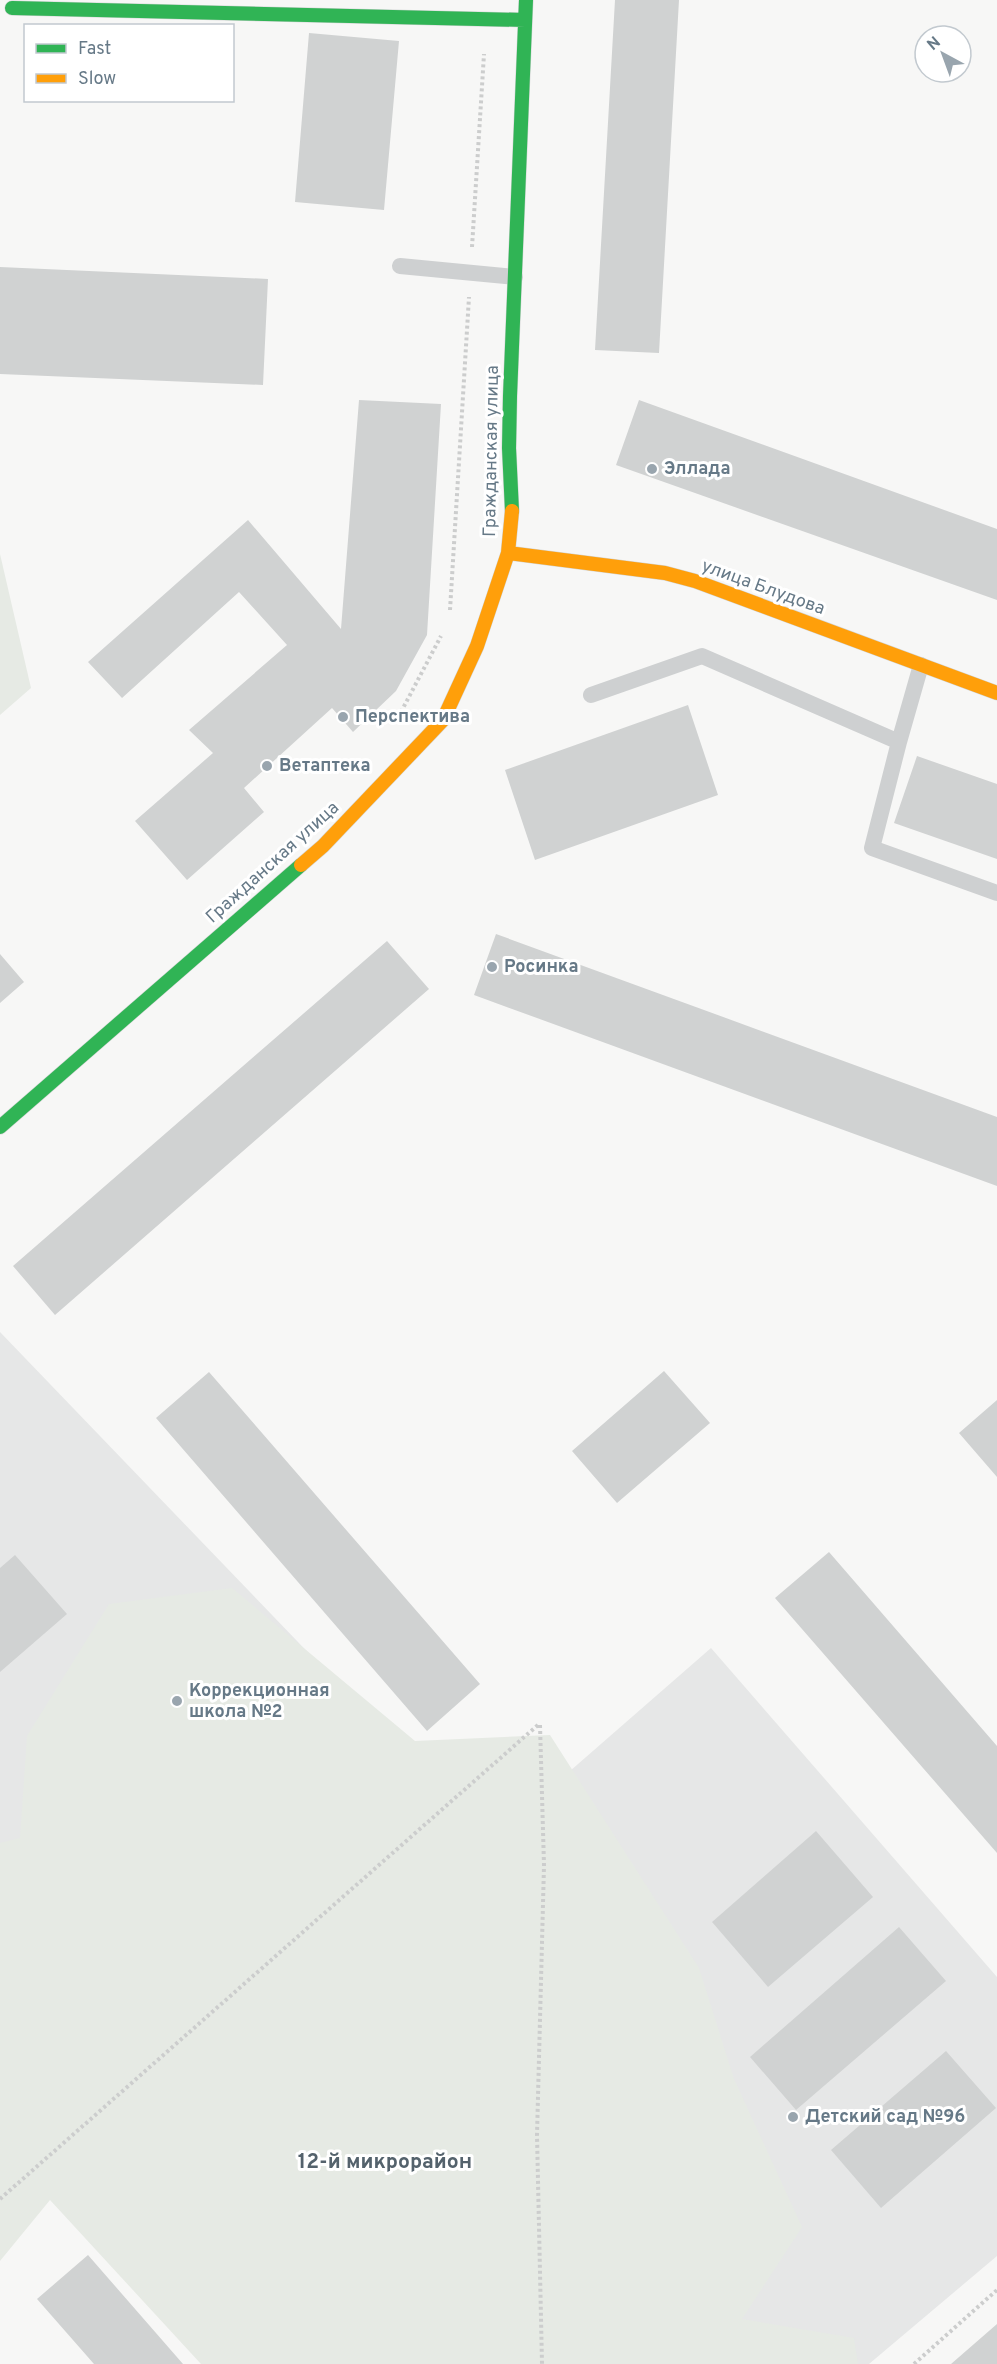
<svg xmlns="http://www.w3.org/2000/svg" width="997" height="2364" font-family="Overpass,sans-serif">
	<rect width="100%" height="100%" fill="#f7f7f6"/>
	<path fill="#e6e7e7" d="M0,1332l397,413 -397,352z
		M711,1648l286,329v279l-128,108h-266l-33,-593z"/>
	<path fill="#e6eae4" d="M0,554l31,134 -31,27z
		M232,1588l183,153 135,-6 149,233 35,111 68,148 -60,92 112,19 4,26h-657l-151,-164 -50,61v-418l20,-5 7,-102 82,-132z"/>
	<path fill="#d0d2d2" d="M615,0h64l-20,353 -64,-3z
		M309,33l90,8 -15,169 -89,-8z
		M0,267l268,12 -5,106 -263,-11z
		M359,400l82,4 -14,231 -31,56 -43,41 -21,-24 -88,80 20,24 -77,68 -52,-59 78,-68 -24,-23 98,-85 -48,-53 -117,106 -34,-36 160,-142 93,109z
		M639,400l358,129v71l-381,-135z
		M688,705l30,90 -183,65 -30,-90z
		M917,756l80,28v75l-103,-36z
		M496,934l501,183v69l-523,-191z
		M387,941l42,48 -374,326 -42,-49z
		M0,954l24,28 -24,21z
		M664,1371l46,52 -93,80 -45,-52z
		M209,1372l271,312 -53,47 -271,-313z
		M997,1400v77l-38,-44z
		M829,1552l168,194v107l-222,-255z
		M15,1555l52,59 -67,58v-104z
		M816,1831l57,66 -105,90 -56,-65z
		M899,1927l47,54 -150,129 -46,-53z
		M946,2051l50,57 -115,100 -50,-58z
		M88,2255l95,109h-89l-57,-65z
		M997,2324v40h-46z"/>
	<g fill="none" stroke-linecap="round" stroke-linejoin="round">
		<g stroke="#d3d5d5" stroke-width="15">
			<path id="fast" d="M12,8l513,12
				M512,511l-3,-63 1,-52 16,-396
				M0,1127l301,-262"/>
		</g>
		<g stroke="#d3d5d5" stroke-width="15">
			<path id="slow" d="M508,553l157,20 30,8 302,112
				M301,865l22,-19 120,-126 34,-74 31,-93 4,-42"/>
		</g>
		<path stroke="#cccdcd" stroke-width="4" stroke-dasharray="3 3" stroke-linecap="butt" d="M472,247l12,-193
			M450,610l19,-313
			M401,712l40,-76
			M540,1725l4,140 -7,270 5,229
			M0,2199l539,-475
			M914,2364l83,-74"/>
		<path stroke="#ced0d1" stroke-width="16" d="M400,266l115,11
			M591,695l111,-39 197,86 22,-77
			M899,742l-27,106 125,45"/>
		<use href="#fast" stroke="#30b455" stroke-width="14"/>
		<use href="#slow" stroke="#ff9f0a" stroke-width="14"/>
	</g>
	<g fill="#99a5ae" stroke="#fff" stroke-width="2">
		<circle cx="652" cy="469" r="6"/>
		<circle cx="343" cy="717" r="6"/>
		<circle cx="267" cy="766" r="6"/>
		<circle cx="492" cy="967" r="6"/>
		<circle cx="177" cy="1701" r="6"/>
		<circle cx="793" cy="2117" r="6"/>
	</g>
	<g text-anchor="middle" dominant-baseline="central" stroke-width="6" stroke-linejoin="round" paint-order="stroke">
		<g font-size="18" fill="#667987" stroke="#fff">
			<text transform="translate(492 451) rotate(-89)">Гражданская улица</text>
			<text transform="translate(763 588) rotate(20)">улица Блудова</text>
			<text transform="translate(273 863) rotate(-42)">Гражданская улица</text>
		</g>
		<g font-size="18" font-weight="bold" fill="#667987" stroke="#fff" text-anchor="start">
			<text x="664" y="469">Эллада</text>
			<text x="355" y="717">Перспектива</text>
			<text x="279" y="766">Ветаптека</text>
			<text x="504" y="967">Росинка</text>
			<text x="189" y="1691">Коррекционная<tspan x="189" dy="21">школа №2</tspan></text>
			<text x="805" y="2117">Детский сад №96</text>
		</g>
		<g font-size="21" font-weight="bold" fill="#54626c" stroke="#fff">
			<text x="385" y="2162">12-й микрорайон</text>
		</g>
	</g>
	<rect x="24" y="24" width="210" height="78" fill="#ffffff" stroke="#c2c9cf" stroke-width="1.5"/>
	<rect x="36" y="44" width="30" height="9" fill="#30b455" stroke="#c2c9cf" stroke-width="1.5"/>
	<text x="78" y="54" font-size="18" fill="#667987">Fast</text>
	<rect x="36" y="74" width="30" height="9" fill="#ff9f0a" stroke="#c2c9cf" stroke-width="1.5"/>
	<text x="78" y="84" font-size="18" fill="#667987">Slow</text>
	<g transform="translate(943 54) rotate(319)"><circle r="28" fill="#ffffff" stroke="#c2c9cf" stroke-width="1.5"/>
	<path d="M0-4.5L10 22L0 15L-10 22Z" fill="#99a5ae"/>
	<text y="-9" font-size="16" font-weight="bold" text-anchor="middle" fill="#667987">N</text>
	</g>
</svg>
